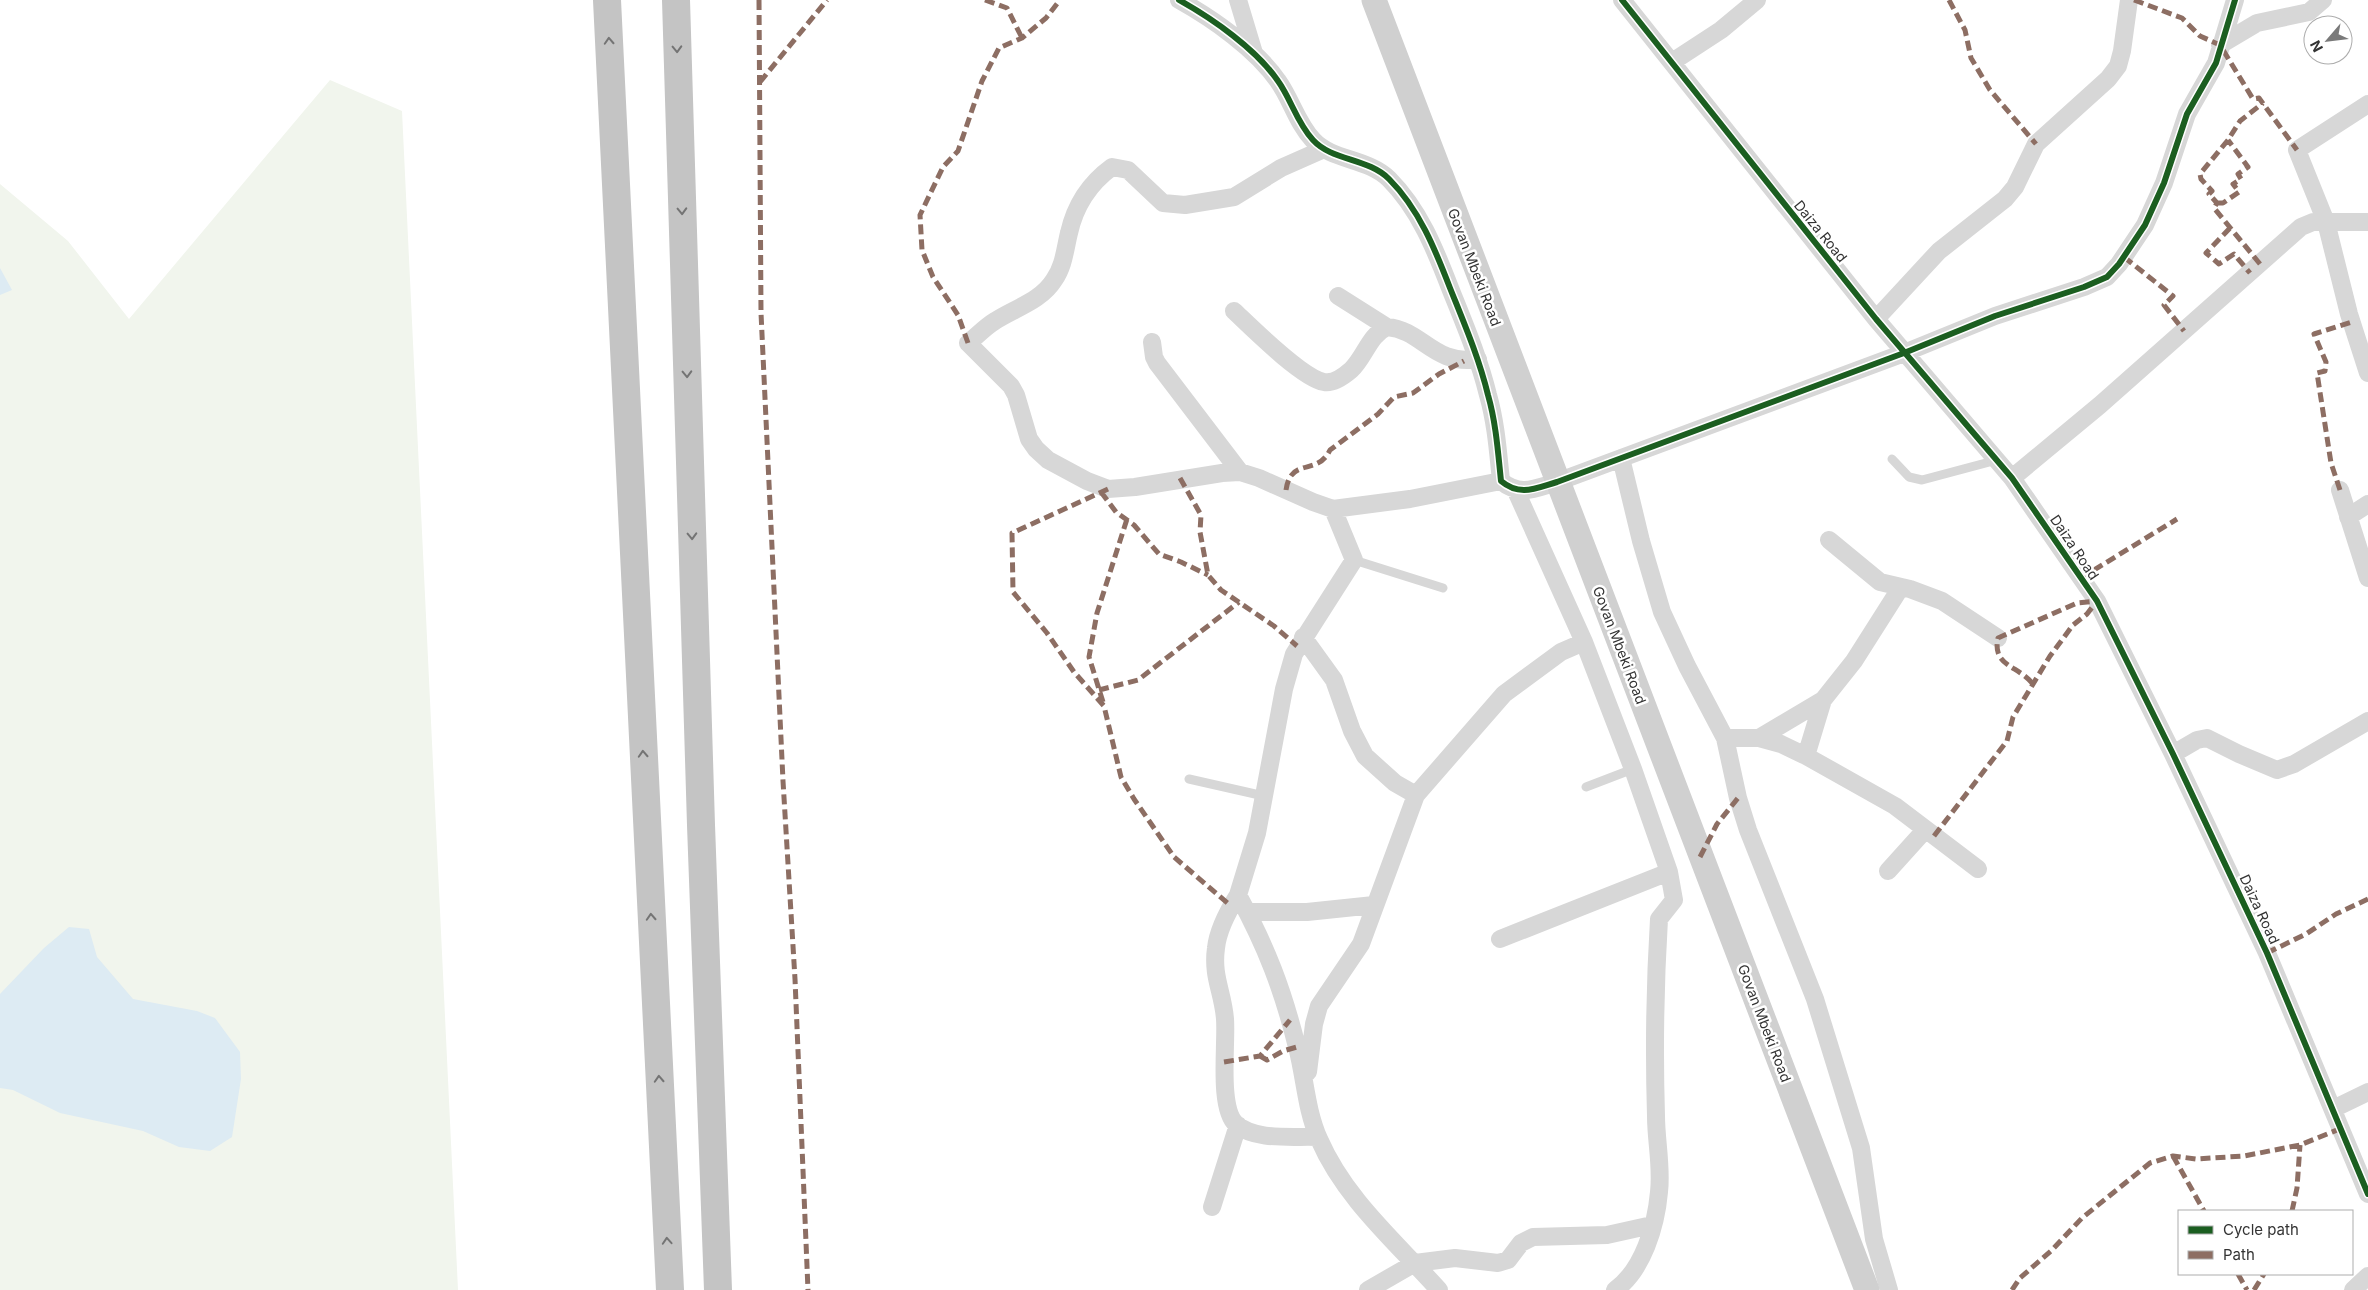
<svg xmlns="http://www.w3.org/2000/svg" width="2368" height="1290" font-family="Inter,sans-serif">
	<rect width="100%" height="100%" fill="#fff"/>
	<path fill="#f1f5ed" d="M330,80l72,31 56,1179h-458v-1106l68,57 61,78z"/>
	<path fill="#ddebf3" d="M0,268l12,22 -12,5z
		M69,927l20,2 8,28 36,42 64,12 18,7 25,34 1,27 -9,58 -22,14 -31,-4 -36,-16 -83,-18 -47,-23 -13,-2v-94l44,-46z"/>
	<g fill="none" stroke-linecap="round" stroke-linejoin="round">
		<path stroke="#d7d7d7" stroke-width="9" d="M1892,459l17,18 13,3 75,-20
			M1354,560l89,28
			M1189,779l75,17
			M1586,787l47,-18"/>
		<path stroke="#d7d7d7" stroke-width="18" d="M1179,0c34,19 77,49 99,81 13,18 19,42 35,59 19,21 55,18 76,39 30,30 46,70 61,109 14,35 29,70 38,107 8,28 10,57 13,86 19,16 35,7 56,1l347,-129 91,-37 89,-29 23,-10 12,-13 26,-39 19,-42 23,-69 29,-51 19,-63
			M1238,0l16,53
			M1622,0l254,319 136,159 85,123 76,153 94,199 101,241
			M2220,45l37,-22 52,-11 14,-12
			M1672,62l49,-32 36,-30
			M2368,104l-71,46 29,72 23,92 19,59
			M1324,149l-43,19 -47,29 -49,8 -22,-2 -35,-33 -16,-3c-22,16 -37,39 -43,66 -4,16 -5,33 -15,47 -13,21 -39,28 -59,41 -10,6 -18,15 -27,22l43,43 5,9 13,44 7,10 12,11 39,21 21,8 27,-2 87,-14 18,-1 19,6 54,24 20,7 77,-10 91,-18
			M1338,296l49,31
			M1234,311c18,17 68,67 90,71 9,2 20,-6 27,-12 14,-13 18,-35 36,-43 36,3 46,39 91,32
			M1876,319l63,-68 66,-52 10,-12 21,-43 72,-65 10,-13 4,-15 7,-51
			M1152,342l2,15 3,6 83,109
			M1621,458l20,83 21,71 25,54 38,72 13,60 10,32 67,169 46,149 13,91 15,51
			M2012,478l88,-73 201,-178 12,-5h55
			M2340,490l28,88
			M1516,491l68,151 49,127 36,103 5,28 -15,19c-4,65 -5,132 -3,197 0,25 6,51 3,76 -3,34 -16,78 -44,98
			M1333,509l21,51 -60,94 -10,35 -27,144 -19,62c28,51 45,95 59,152 8,30 9,63 22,92 26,60 77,103 120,151
			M2348,517l20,-13
			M1829,540l51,42 30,7 32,12 56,37
			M1303,637l31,43 18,51 13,25 30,27 21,12
			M1725,738h34l22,6 25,12 89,50 83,63
			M1759,738l64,-38
			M2173,754l24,-14 10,-2 32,16 38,16 17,-6 74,-43
			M1806,756l17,-56 31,-39 47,-74
			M1888,871l37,-41
			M1238,895c-10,16 -20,34 -22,53 -4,29 7,44 9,71 2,23 -7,89 11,105 19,17 57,12 81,13
			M1247,912h60l67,-7
			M1500,939l169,-67
			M1308,1072l6,-48 5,-18 42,-62 55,-149 88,-101 57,-42 23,-10
			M2333,1109l35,-17
			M1212,1207l26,-82
			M1368,1290l47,-27 40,-5 43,5 10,-3 13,-17 12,-6 74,-2 45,-10
			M2353,1290l15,-14"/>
		<path stroke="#d0d0d0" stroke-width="25" d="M1374,0l493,1290"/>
		<path stroke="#c4c4c4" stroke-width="28" d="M607,0l63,1290
			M676,0l25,825 17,465"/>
		<path stroke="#8d6e63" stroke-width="5" stroke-dasharray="10 5" stroke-linecap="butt" d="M759,0l2,313 22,468 12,198 13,311
			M985,0l22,8 15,30
			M1949,0l16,30 6,28 19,32 46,54
			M2134,0l48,18 18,18 20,9 33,54 6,-1 38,52
			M760,82l67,-82
			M2217,203h6l16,-11 -6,-8 8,-5 -3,-5 10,-7 -20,-27
			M2230,228l-24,25 13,11 15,-10 16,19
			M2124,257l49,39 -9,9 20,26
			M2260,264l-46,-56 3,-5 -8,-9 3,-3 -11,-12 -1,-5 28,-34 12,-19 23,-18
			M968,343l-10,-28 -25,-38 -11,-27 -2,-35 23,-48 15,-16 24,-70 17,-33 23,-10 24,-20 14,-18
			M1180,478l21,37 -1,17 8,43 13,15 53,36 23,20
			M1108,489l-96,44 1,59 34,41 27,39 30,34 17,71 13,22 40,58 57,49
			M1286,490c5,-34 31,-13 44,-40l48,-36 16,-17 19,-4 26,-19 25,-13
			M2340,490l-9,-27 -14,-90 8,-2 1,-9 -12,-28 38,-12
			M1101,492l15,20 18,13 25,29 22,8 27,13
			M2081,578l96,-59
			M2032,683c-15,-18 -40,-17 -34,-45l79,-35 20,-2
			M1099,690l39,-10 101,-78
			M1103,702l-14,-45 8,-44 30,-94
			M1934,836l73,-95 6,-24 37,-61 23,-31 14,-11 10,-13
			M1700,857l17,-33 21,-26
			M2267,953l39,-19 30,-20 32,-15
			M1260,1056l7,4 16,-9 14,-4
			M1224,1062l36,-6 30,-36
			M2173,1156l31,55
			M2292,1211l5,-23 3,-43
			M2238,1274l9,16
			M2012,1290l8,-12 32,-28 30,-32 68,-55 23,-7 23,3 48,-3 56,-11 42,-17
			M2254,1290l10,-16"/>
		<g stroke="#fff" stroke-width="9">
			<path id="cycleway" d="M1179,0c34,19 77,49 99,81 13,18 19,42 35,59 19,21 55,18 76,39 30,30 46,70 61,109 14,35 29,70 38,107 8,28 10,57 13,86 19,16 35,7 56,1l347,-129 91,-37 89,-29 23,-10 12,-13 26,-39 19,-42 23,-69 29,-51 19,-63
				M1622,0l254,319 136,159 85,123 76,153 94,199 101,241"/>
		</g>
		<use href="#cycleway" stroke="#1b5e20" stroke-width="6"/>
	</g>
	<defs><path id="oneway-chevron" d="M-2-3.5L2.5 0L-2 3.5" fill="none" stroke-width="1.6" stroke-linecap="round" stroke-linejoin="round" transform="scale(1.25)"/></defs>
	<g stroke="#747474">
		<use href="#oneway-chevron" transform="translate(609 41) rotate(-93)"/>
		<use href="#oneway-chevron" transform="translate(677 49) rotate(88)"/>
		<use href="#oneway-chevron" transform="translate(682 211) rotate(88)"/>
		<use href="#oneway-chevron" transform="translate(687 374) rotate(88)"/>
		<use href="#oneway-chevron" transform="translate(692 536) rotate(88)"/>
		<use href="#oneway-chevron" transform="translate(643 754) rotate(-93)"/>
		<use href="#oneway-chevron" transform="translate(651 917) rotate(-93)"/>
		<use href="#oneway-chevron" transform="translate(659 1079) rotate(-93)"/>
		<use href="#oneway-chevron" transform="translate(667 1241) rotate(-94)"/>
	</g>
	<g text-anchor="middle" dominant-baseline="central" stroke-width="5" stroke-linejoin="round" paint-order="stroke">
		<g font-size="14" fill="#333" stroke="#fff">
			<text transform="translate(1821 231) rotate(51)">Daiza Road</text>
			<text transform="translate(1475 267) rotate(69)">Govan Mbeki Road</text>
			<text transform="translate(2075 547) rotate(56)">Daiza Road</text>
			<text transform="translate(1620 645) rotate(69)">Govan Mbeki Road</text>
			<text transform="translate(2260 909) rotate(65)">Daiza Road</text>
			<text transform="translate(1765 1023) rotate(69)">Govan Mbeki Road</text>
		</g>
	</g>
	<rect x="2178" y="1210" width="175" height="65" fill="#ffffff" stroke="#adadad"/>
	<rect x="2188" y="1226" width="25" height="8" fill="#1b5e20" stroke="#adadad"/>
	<text x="2223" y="1235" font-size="15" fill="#333333">Cycle path</text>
	<rect x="2188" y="1251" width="25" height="8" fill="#8d6e63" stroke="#adadad"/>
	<text x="2223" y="1260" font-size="15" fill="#333333">Path</text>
	<g transform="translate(2328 40) rotate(242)"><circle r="24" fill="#ffffff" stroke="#adadad"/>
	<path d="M0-4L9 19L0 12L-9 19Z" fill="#7a7a7a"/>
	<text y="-8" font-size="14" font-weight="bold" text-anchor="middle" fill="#333333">N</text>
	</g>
</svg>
